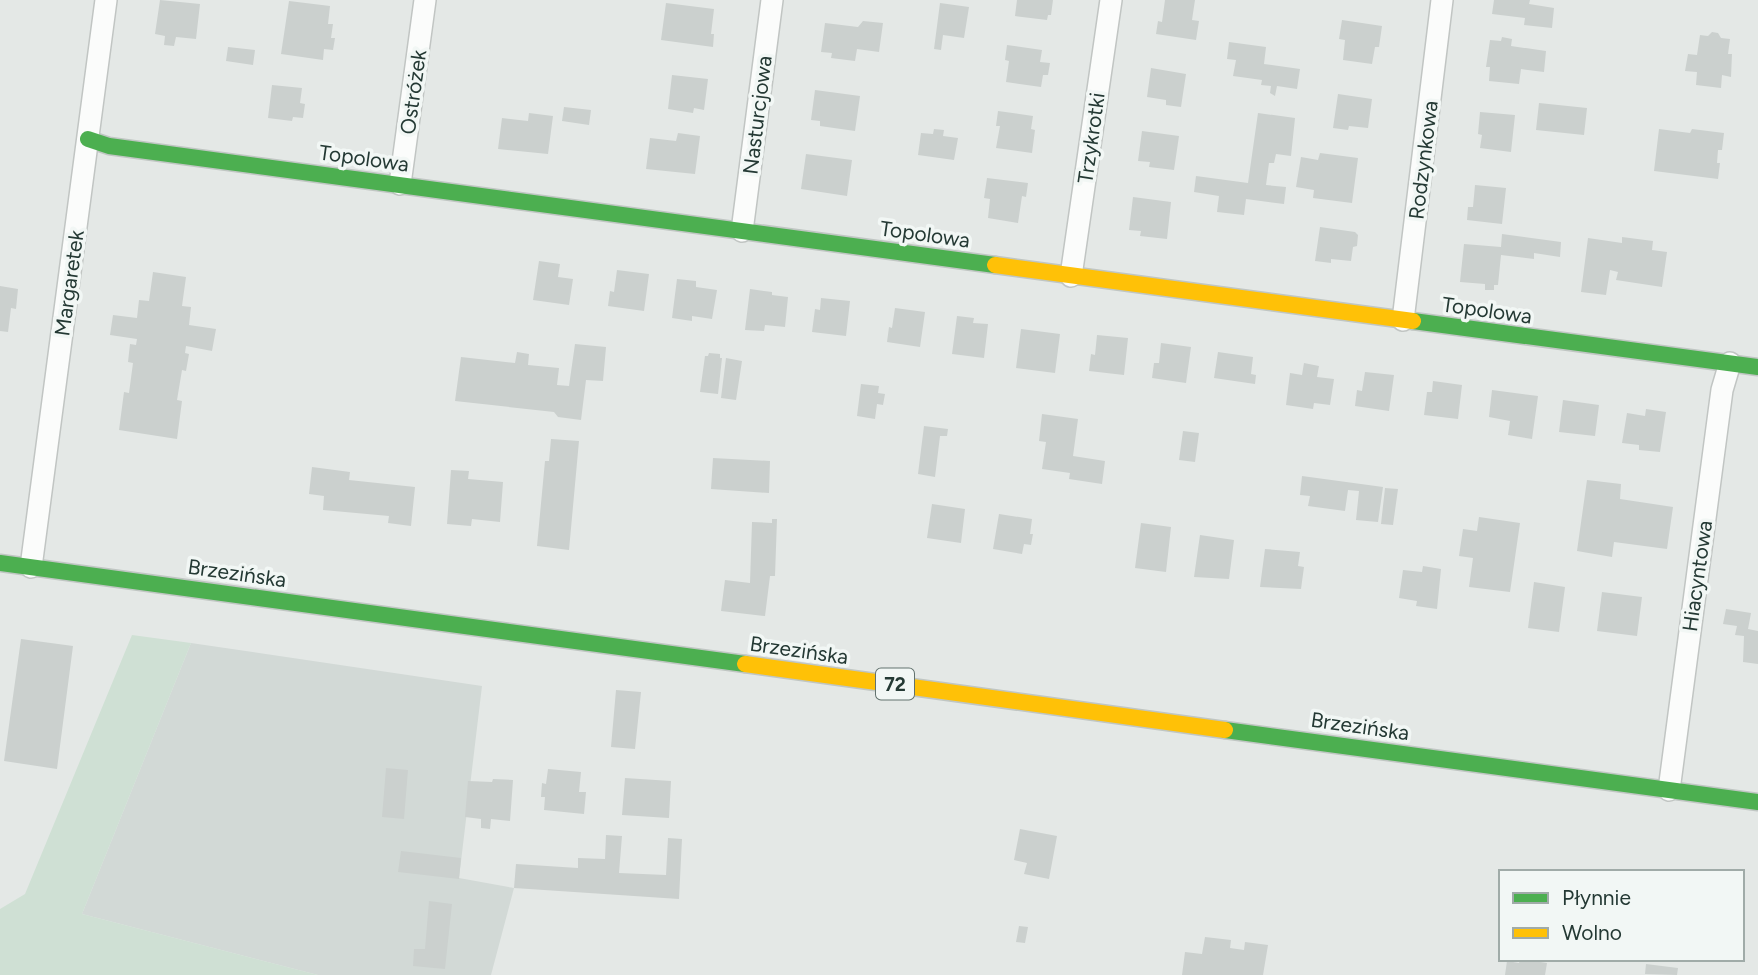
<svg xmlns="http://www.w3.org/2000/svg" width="1758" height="975" font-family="Figtree,sans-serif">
	<rect width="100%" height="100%" fill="#e4e8e6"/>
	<path fill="#d2d9d6" d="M191,643l291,43 -23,192 55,10 -23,87h-173l-236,-61z"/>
	<path fill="#cfe0d4" d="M132,635l59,8 -109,271 236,61h-318v-66l25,-15z"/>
	<path fill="#cbd0ce" d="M160,0l40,4 -4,35 -20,-2 -2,9 -10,-1 1,-9 -10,-2z
		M1017,0h36l-2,15h-3l-1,5 -32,-4z
		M1165,0h30l-3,20 7,1 -3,19 -40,-6 2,-13 4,1z
		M1494,0h36l-1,4 25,4 -2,20 -28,-3 1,-7 -33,-4z
		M289,1l41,5 -2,18h5l-2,14h4l-2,12 -9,-1 -1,11 -42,-6z
		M666,3l48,6 -3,25h3l-1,13 -52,-7z
		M940,3l29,4 -5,31 -21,-3 -2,15 -7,-1z
		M1342,20l40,6 -3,21h-4l-3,17 -29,-4 2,-20 -6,-1z
		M863,21l20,2 -4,29 -22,-3 -2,12 -24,-3 1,-5 -11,-1 4,-29 33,4z
		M1712,32l6,1 3,5 9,1 -2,15h4l-1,23 -9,-2 -1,13 -25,-3 1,-13 -12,-1 3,-17 9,1 3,-20 8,1z
		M1502,37l10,2 -1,7 35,5 -2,21 -23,-3 -2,15 -30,-3 1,-14h-4l4,-27 11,1z
		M1229,42l37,5 -2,17 36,5 -3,20 -20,-3 -2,10 -5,-3 1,-7 -10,-1 1,-5 -29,-4 3,-16 -9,-1z
		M1007,45l35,5 -2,12 10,1 -2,12h-5l-2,12 -35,-5 3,-21 -4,-1z
		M228,47l27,3 -2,15 -27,-4z
		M1151,68l35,6 -5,33 -15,-2v-5l-19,-3z
		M672,75l36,4 -4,31 -10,-2 -1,5 -25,-4z
		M272,85l30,3 -2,15 5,1 -2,14 -10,-1 -1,4 -24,-3z
		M815,90l45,6 -5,35 -35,-5v-5l-9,-1z
		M1338,94l34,5 -4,29 -19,-2 -1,4 -15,-2z
		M1539,103l48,5 -3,27 -48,-5z
		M564,107l27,3 -2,15 -27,-4z
		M998,111l35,5 -2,13 4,1 -3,23 -36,-5 4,-22h-4z
		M1480,112l35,3 -4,37 -31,-4 2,-13 -4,-1z
		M529,113l24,3 -5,38 -50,-5 4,-31 26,3z
		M1258,113l37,5 -4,38 -15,-2 -2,9h-5l-3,22 20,2 -2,17 -38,-5 -2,16 -27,-3 2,-16 -25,-4 2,-16 52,7z
		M934,129l10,1 -1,6 15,2 -4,22 -36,-5 3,-22 12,1z
		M1659,129l31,4 2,-4 32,4 -2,17h-4l-1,13h3l-2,16 -64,-8z
		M1142,131l37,5 -5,34 -25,-3 1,-5 -12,-1z
		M678,133l22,3 -5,38 -49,-5 4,-31 26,3z
		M1320,153l38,5 -6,45 -39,-5 1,-8 -18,-3 5,-30 17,3z
		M806,154l46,6 -5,36 -46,-7z
		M987,178l41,5 -2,14 -4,-1 -4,27 -30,-5 2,-19 -6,-1z
		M1475,185l31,3 -4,36 -35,-4 1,-13h5z
		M1133,197l38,5 -4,37 -27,-3 1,-5 -12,-1z
		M1320,227l35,5 3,3 -1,11 -4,1 -2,14 -20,-2v4l-16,-2z
		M1502,234l59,8 -1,15 -26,-4v6l-33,-4 -3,30h-4v5h-9v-6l-25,-2 4,-38 37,3z
		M1622,237l31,4 -1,9 15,2 -5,35 -46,-7 2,-8 -8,-2 -4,25 -25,-3 7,-54 34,5z
		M539,261l21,3 -2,13 15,2 -4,26 -36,-5z
		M617,270l32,4 -5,37 -36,-5 2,-15 4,1z
		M153,272l33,5 -4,29 9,1 -2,18 27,4 -4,22 -26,-5 -1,7 4,1 -3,17 -4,-1 -5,30 5,1 -5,38 -58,-9 5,-38 5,1 4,-30 -5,-1 2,-18 6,1 1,-6 -27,-4 3,-20 24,3 2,-18 10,1z
		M677,279l19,2v6l21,3 -5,29 -20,-3v5l-20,-3z
		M0,286l18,3 -2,20 -5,-1 -3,24 -8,-1z
		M750,289l22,3v3l16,2 -3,30 -20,-2 -1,6 -19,-1z
		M821,298l29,3 -4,35 -34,-4 3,-23 5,1z
		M895,308l30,4 -5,35 -33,-5 2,-15 3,1z
		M957,316l17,2 -1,5 15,1 -4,34 -32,-4z
		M1021,329l39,5 -5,39 -39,-5z
		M1097,335l31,3 -4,37 -35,-4 2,-17 4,1z
		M1161,343l30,4 -5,36 -34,-5 2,-15h5z
		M575,344l31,3 -3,34 -17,-1 -5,40 -23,-3 -4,-5 -99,-11 6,-44 54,6 2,-11 12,2 -1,11 31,3 -2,17 12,1z
		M1218,352l35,5 -2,17 5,1 -1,9 -41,-6z
		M709,353l11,1v4h2l-4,36 -18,-2 5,-36h3z
		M726,358l16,3 -6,39 -15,-2z
		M1304,363l15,3 -2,11 17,2 -4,26 -16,-2 -1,6 -27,-4 4,-32 12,2z
		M1365,372l29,3 -5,36 -34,-5 2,-16 5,1z
		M1433,381l29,4 -4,34 -34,-4 3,-23h5z
		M861,384l18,2 -1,7 7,1 -2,11 -6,-1 -2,15 -18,-3z
		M1492,390l46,6 -6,43 -24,-4 2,-14 -21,-4z
		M1563,400l36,5 -4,31 -36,-4z
		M1646,409l20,3 -6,40 -21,-2v-5l-17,-2 5,-30 18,3z
		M1042,414l36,5 -5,37 32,5 -3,23 -33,-5 1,-6 -28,-4 4,-27 -7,-1z
		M924,426l24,3 -1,7h-7l-5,41 -17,-3z
		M1183,431l16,2 -4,29 -16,-2z
		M551,439l28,2 -10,109 -32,-4 8,-85h4z
		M713,458l57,3 -1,32 -58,-4z
		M312,467l38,5 -1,8 66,7 -4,39 -23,-3 1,-7 -66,-6 1,-14 -15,-2z
		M451,470l18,1 -1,8 35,3 -3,40 -28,-3 -1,7 -24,-2z
		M1302,476l81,11 -5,35 -22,-2 3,-29 -11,-1 -3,21 -37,-5 2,-10 -10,-1z
		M1587,480l34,4 -1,15 53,8 -6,42 -53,-7 -2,15 -35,-6z
		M1385,488l13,1 -5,36 -12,-1z
		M932,504l33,5 -4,34 -34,-5z
		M999,514l33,5 -2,15h3l-2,11 -7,-1 -2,10 -29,-5z
		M1479,517l41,6 -10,69 -41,-5 4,-29 -14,-2 4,-27 14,2z
		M772,519h5l-2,57h-5l-5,40 -44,-5 4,-31 25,3 2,-61 20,1z
		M1141,523l30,4 -5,45 -31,-4z
		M1200,535l34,5 -5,39 -35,-2z
		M1265,549l35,3 -2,14 6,1 -3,22 -41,-2z
		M1423,566l18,3 -4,40 -21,-3 1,-5 -18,-3 4,-28 19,2z
		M1534,582l31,5 -6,45 -31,-4z
		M1602,592l40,5 -5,39 -40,-5z
		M1726,609l25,4 -3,16 10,2v33l-15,-2 1,-26 -9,-1 2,-9 -14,-2z
		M21,639l52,7 -16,123 -53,-8z
		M616,690l25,2 -6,57 -24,-2z
		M386,768l22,2 -4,49 -22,-2z
		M548,769l33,3 -2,20h7l-2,22 -40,-4 1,-13h-4l1,-14 4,1z
		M625,778l46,3 -2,37 -47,-3z
		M493,779l20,1 -3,41 -19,-2 -1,10 -9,-1v-9l-16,-2 3,-36 24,1z
		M1020,829l37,7 -8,43 -25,-5 3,-11 -13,-3z
		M606,835l16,1 -3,37 47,2 2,-37 14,1 -3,60 -165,-11 2,-24 62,4v-10l27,1z
		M401,851l60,7 -2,21 -61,-7z
		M429,901l23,3 -7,65 -32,-3 1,-17h11z
		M1019,926l9,1 -3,16 -9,-1z
		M1205,937l26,3 -1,8 14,2 1,-8 23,3 -5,30h-81l3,-23 17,2z
		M1520,959l27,4 -2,12h-40l2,-14 12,2z
		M1646,964l32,4 -1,7 -32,-1z"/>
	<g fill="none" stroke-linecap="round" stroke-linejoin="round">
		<g stroke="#c1c5c3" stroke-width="24">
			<path id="street" d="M400,184l25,-184
				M742,231l30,-231
				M1071,276l40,-276
				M1403,320l39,-320
				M31,567l75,-567
				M1669,790l53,-400 8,-27"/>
		</g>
		<g stroke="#c0c6c3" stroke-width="19">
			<path id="fast" d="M88,139l21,7 886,119
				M1413,321l345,46
				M0,563l745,101
				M1225,730l533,72"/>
		</g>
		<g stroke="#c0c6c3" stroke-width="19">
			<path id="slow" d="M995,265l418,56
				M745,664l480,66"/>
		</g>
		<use href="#street" stroke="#fbfcfb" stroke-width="21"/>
		<use href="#fast" stroke="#4caf50" stroke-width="16"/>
		<use href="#slow" stroke="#ffc107" stroke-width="16"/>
	</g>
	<g text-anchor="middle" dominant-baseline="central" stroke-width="7" stroke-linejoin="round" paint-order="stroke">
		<rect fill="#f2f7f5" stroke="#62726e" stroke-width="2" x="876" y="668.5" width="38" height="31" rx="5"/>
		<g font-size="19" font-weight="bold" fill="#243934">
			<text x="895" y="684">72</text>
		</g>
		<g font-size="21" fill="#243934" stroke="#f2f7f5">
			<text transform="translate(413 92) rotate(-82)">Ostróżek</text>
			<text transform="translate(757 115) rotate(-83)">Nasturcjowa</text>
			<text transform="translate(1091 138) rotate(-82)">Trzykrotki</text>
			<text transform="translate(364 158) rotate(8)">Topolowa</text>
			<text transform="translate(1423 160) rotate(-83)">Rodzynkowa</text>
			<text transform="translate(925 234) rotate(8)">Topolowa</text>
			<text transform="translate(69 283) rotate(-82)">Margaretek</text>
			<text transform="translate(1487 310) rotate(8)">Topolowa</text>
			<text transform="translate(237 573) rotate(8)">Brzezińska</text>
			<text transform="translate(1697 576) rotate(-82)">Hiacyntowa</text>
			<text transform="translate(799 650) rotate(8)">Brzezińska</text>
			<text transform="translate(1360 726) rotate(8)">Brzezińska</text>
		</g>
	</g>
	<rect x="1499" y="870" width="245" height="91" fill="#f2f7f5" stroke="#a0aba8" stroke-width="2"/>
	<rect x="1513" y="893" width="35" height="10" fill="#4caf50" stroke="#a0aba8" stroke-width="2"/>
	<text x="1562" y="905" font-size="21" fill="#243934">Płynnie</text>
	<rect x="1513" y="928" width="35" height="10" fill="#ffc107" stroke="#a0aba8" stroke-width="2"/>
	<text x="1562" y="940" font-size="21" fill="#243934">Wolno</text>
</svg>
